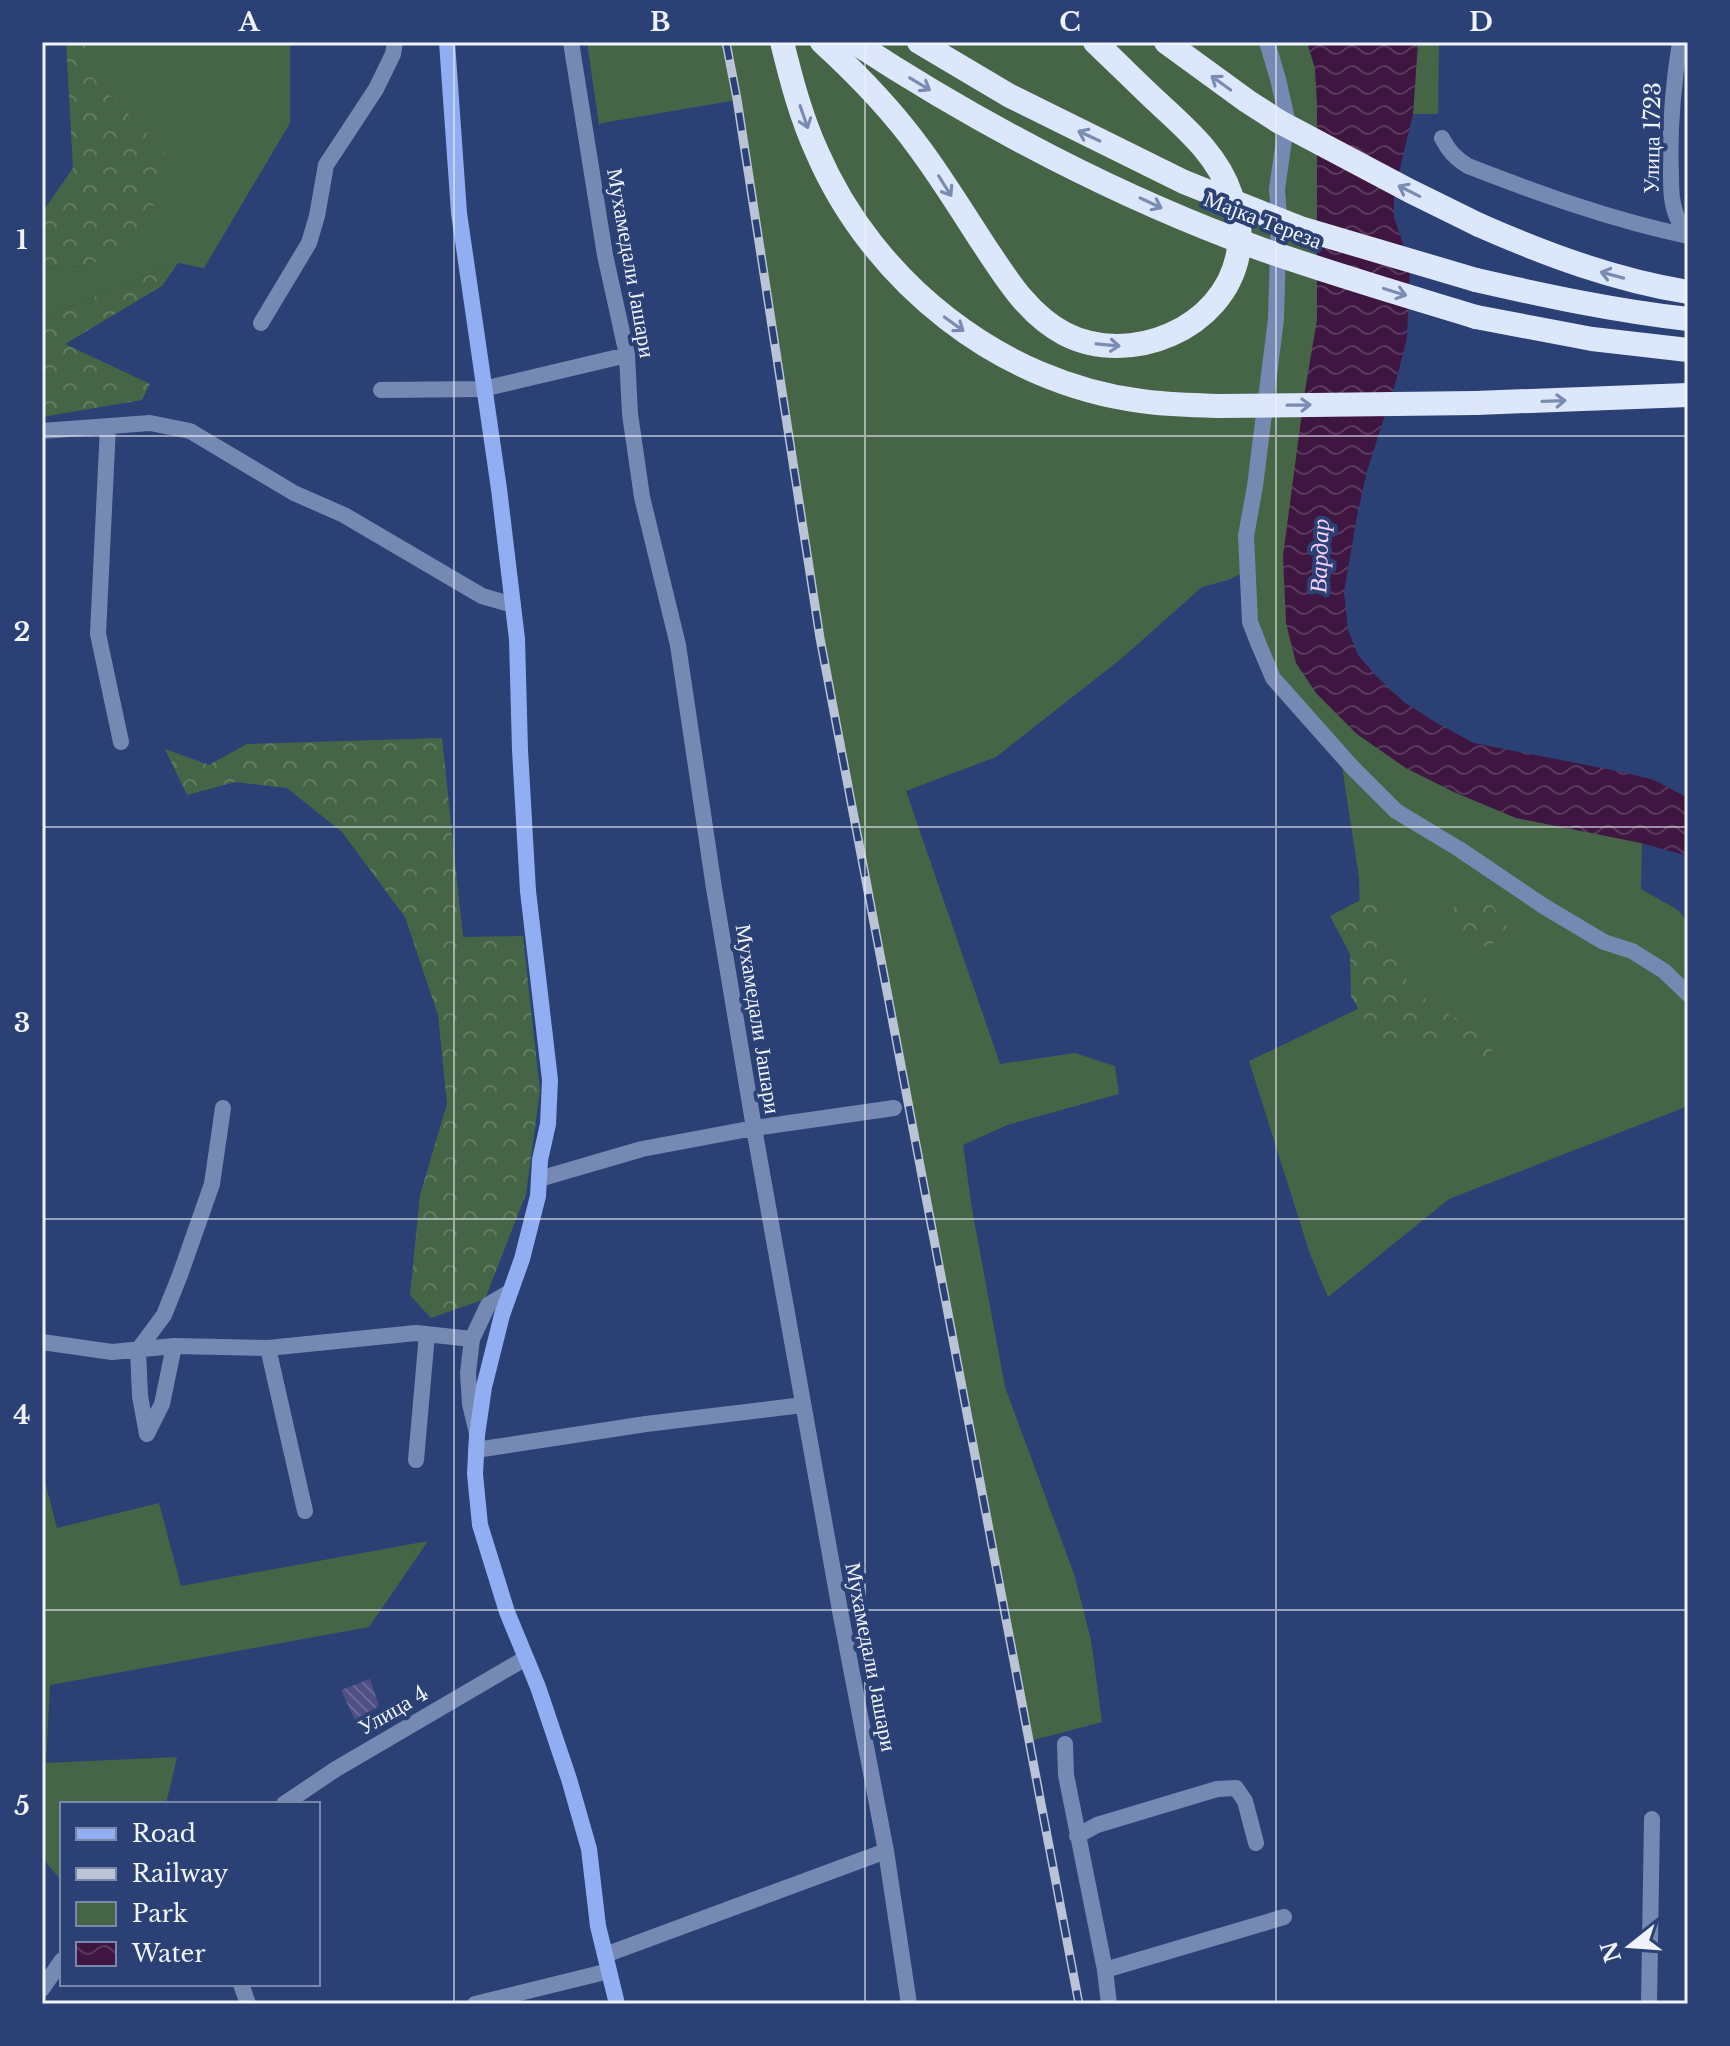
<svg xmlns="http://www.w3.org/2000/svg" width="1730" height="2046" font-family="'Libre Baskerville',serif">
	<defs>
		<pattern id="forest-crowns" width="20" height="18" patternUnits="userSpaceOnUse" patternTransform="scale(2)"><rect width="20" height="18" fill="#466546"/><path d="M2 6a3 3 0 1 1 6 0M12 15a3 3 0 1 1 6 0" fill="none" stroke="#617c61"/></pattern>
		<pattern id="water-waves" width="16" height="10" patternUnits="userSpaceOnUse" patternTransform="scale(2)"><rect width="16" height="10" fill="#3e1641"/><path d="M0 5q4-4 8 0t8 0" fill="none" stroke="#5a385d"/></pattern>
		<pattern id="building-back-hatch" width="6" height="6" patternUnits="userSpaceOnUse" patternTransform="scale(2)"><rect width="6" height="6" fill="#514e86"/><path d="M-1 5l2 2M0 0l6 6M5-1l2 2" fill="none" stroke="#6a6898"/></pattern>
	</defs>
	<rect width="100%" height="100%" fill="#2b4175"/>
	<path fill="#466546" d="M84,42h206v81l-86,145 -26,-5 -136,55v-50l48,-2 -15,-204z
		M587,42h720l8,26 2,35v217l-13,77 12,296 41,41 49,34 48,24 62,26 126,25 -1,46 37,21 10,13v183l-239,93 -121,98 -18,-43 -61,-193 113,-54 -3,-130 -19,-123 -81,-109 -7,-76 -24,11 -26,7 -80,71 -126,99 -90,34 94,273 75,-11 40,13 4,28 -112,31 -44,20 9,64 33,178 69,187 17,66 11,82 -72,19 -210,-1103 -83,-538 -135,23 -3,2z
		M1418,42h21l-1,72h-25z
		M42,1470l15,58 102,-25 22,83 247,-45 -59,86 -319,58 -4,78 131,-6 -11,47h-104v77l-20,-23z"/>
	<path fill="url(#forest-crowns)" d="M66,42h23l-8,24 84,85 -15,72 -60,43 -48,2v-55l31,-45z
		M178,263l-16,23 -97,58 85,40 -8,16 -100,17v-99z
		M442,738l21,199 60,-1 17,155 -14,103 -41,105 -54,19 -21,-23 10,-100 27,-91 -9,-89 -33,-98 -63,-85 -55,-44 -52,-6 -48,13 -22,-46 44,16 38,-21z
		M1484,892l24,37 -19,18 -28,-5 -13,-18 9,-26z
		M1372,894c8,23 15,49 25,71 20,39 68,58 105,75l-22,24 -39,-20 -25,4h-35l-30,-52 -1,-42 -20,-38z"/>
	<path fill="url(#water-waves)" d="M1307,42h111l-5,72 -19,79v24l16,48 -3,73 -11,43 -29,90 -10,45 -13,76 4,38 10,25 18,21 28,26 31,20 39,21 148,29 32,8 34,18v58l-47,-13 -125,-25 -62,-26 -48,-24 -49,-34 -41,-41 -20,-30 -10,-40 -3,-67 21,-159 13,-77v-217l-2,-35z"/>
	<path fill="url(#building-back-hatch)" d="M370,1679l9,27 -24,14 -14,-30z"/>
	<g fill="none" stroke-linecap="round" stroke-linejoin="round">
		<path stroke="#7589b3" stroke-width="16" d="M571,42l34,213 22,100 3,59 12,83 36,148 36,243 40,240 87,488 45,235 23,153
			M1267,42l11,37 9,40 -10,70 2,26 -3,104 -21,167 -9,50 4,86 9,23 14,33 79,89 44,44 63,38 86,58 59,35 28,9 32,20 24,23
			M1680,42c-7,44 -11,87 -9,131 0,15 0,30 6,44 2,6 7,10 11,15
			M1442,138c7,13 13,20 26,28 72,28 144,54 220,70
			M261,323l48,-80 8,-27 9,-51 50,-76 17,-35 2,-12
			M381,390l102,-1 144,-34
			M108,426l-10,208 23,108
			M42,431l108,-8 40,8 104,62 50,22 138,81 31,9
			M539,1179l103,-30 112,-21 140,-20
			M42,1342l70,10 62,-6 94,2 148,-15 56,6
			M268,1348l37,163
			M477,1433l-7,-29 -2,-31 4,-34 16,-34 22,-13
			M147,1434l-7,-38 -2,-46 26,-35 16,-40 32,-91 11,-76
			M147,1434l15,-30 12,-58
			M476,1450l170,-26 157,-19
			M416,1460l11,-126
			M1065,1744l1,31 39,195 4,34
			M284,1804l52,-35 190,-111
			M1077,1836l20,-11 120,-36 19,-1 9,13 11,42
			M605,1955l281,-104
			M1105,1970l179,-53
			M241,1984l7,20
			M42,1989l20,-29
			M475,2004l134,-33
			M1649,2004l3,-185"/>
		<path stroke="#90aef1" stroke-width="16" d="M447,42l12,171 40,276 18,150 3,111 8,141 22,189 -2,44 -8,36 -2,36 -16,63 -20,56 -18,72 -7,48 -2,39 5,51 27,87 31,75 31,92 20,70 9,77 19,78"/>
		<path stroke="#dde7fc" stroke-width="24" d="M782,42c9,37 19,75 35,110 56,130 183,231 324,249 27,4 53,4 80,5
			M822,42c36,33 70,68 98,107 23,31 43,64 64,96 22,33 44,70 81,89 65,33 159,-5 173,-80 4,-19 0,-41 -7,-59 -14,-42 -48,-69 -79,-98 -19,-18 -38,-37 -57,-55
			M1166,42l81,59 31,20
			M1479,225c68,30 136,55 209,67
			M1476,280c70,16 140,31 212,39
			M1476,317l116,22 96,11
			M1476,403l212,-8"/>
		<g stroke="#bbc3d6" stroke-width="9">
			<path id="rail" d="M726,42l11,57 83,539 259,1366"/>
		</g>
		<use href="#rail" stroke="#2b4175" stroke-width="6" stroke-dasharray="18" stroke-linecap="butt"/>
		<path stroke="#dde7fc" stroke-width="24" d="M854,42c125,82 266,156 407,207 71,25 143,46 215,68
			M919,42l91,54 174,86 116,46 176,52
			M1278,121l132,70 69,34
			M1221,406l255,-3"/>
	</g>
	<defs><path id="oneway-shaft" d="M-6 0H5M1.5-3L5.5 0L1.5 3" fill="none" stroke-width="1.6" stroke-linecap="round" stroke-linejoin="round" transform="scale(2)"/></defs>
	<g stroke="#7b8cb2">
		<use href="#oneway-shaft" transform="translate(1221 83) rotate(-144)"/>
		<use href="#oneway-shaft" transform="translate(920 84) rotate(31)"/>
		<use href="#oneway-shaft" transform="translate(804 117) rotate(71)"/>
		<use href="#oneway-shaft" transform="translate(1089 136) rotate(-155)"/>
		<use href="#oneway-shaft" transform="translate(945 186) rotate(58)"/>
		<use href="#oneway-shaft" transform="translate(1409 191) rotate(-153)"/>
		<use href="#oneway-shaft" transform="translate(1151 203) rotate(25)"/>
		<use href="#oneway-shaft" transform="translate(1612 275) rotate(-165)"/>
		<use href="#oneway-shaft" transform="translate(1395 292) rotate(17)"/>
		<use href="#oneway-shaft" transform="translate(954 324) rotate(36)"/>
		<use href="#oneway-shaft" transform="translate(1108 345) rotate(5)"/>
		<use href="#oneway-shaft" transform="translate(1554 401) rotate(-2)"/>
		<use href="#oneway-shaft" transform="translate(1299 405) rotate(-1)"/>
	</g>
	<path fill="none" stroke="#f0f3f9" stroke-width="2" stroke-opacity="0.55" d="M454,42v1962M865,42v1962M1276,42v1962M42,436h1646M42,827h1646M42,1219h1646M42,1610h1646"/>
	<g text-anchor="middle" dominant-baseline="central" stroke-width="8" stroke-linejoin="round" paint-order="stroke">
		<g font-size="22" fill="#f0f3f9" stroke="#2b4175">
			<text transform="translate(1652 138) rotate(-89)">Улица 1723</text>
			<text transform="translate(1263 220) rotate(21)">Мајка Тереза</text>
			<text transform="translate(631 263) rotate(80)">Мухамедали Јашари</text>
			<text transform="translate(758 1019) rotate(81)">Мухамедали Јашари</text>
			<text transform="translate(871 1657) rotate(79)">Мухамедали Јашари</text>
			<text transform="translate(393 1710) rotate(-30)">Улица 4</text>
		</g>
		<g font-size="24" font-style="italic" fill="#f7cff9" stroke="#2b4175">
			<text transform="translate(1319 556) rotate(-88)">Вардар</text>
		</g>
	</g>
	<rect width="1730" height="2046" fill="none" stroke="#2b4175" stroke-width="88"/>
	<rect x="60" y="1802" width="260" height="184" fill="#2b4175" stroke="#7a88aa" stroke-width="2"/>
	<rect x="76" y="1828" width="40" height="12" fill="#90aef1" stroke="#7a88aa" stroke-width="2"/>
	<text x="132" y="1842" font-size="24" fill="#f0f3f9">Road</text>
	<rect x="76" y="1868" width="40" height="12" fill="#bbc3d6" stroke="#7a88aa" stroke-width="2"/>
	<text x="132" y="1882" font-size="24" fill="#f0f3f9">Railway</text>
	<rect x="76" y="1902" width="40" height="24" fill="#466546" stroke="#7a88aa" stroke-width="2"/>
	<text x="132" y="1922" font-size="24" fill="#f0f3f9">Park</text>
	<rect x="76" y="1942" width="40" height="24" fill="url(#water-waves)" stroke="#7a88aa" stroke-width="2"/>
	<text x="132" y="1962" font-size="24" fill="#f0f3f9">Water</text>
	<g transform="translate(1630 1946) rotate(253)" stroke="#2b4175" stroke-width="6" paint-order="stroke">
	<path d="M0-6L14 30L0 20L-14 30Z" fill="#f0f3f9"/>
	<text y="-12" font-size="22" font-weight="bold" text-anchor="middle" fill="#f0f3f9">N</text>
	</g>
	<rect x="44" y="44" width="1642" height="1958" fill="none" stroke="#f0f3f9" stroke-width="3"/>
	<g font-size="26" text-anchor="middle" font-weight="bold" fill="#f0f3f9">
		<text x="249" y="31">A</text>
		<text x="660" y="31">B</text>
		<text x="1070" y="31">C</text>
		<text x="1481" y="31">D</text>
		<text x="22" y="249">1</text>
		<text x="22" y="641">2</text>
		<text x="22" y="1032">3</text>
		<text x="22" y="1424">4</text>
		<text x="22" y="1815">5</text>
	</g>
</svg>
